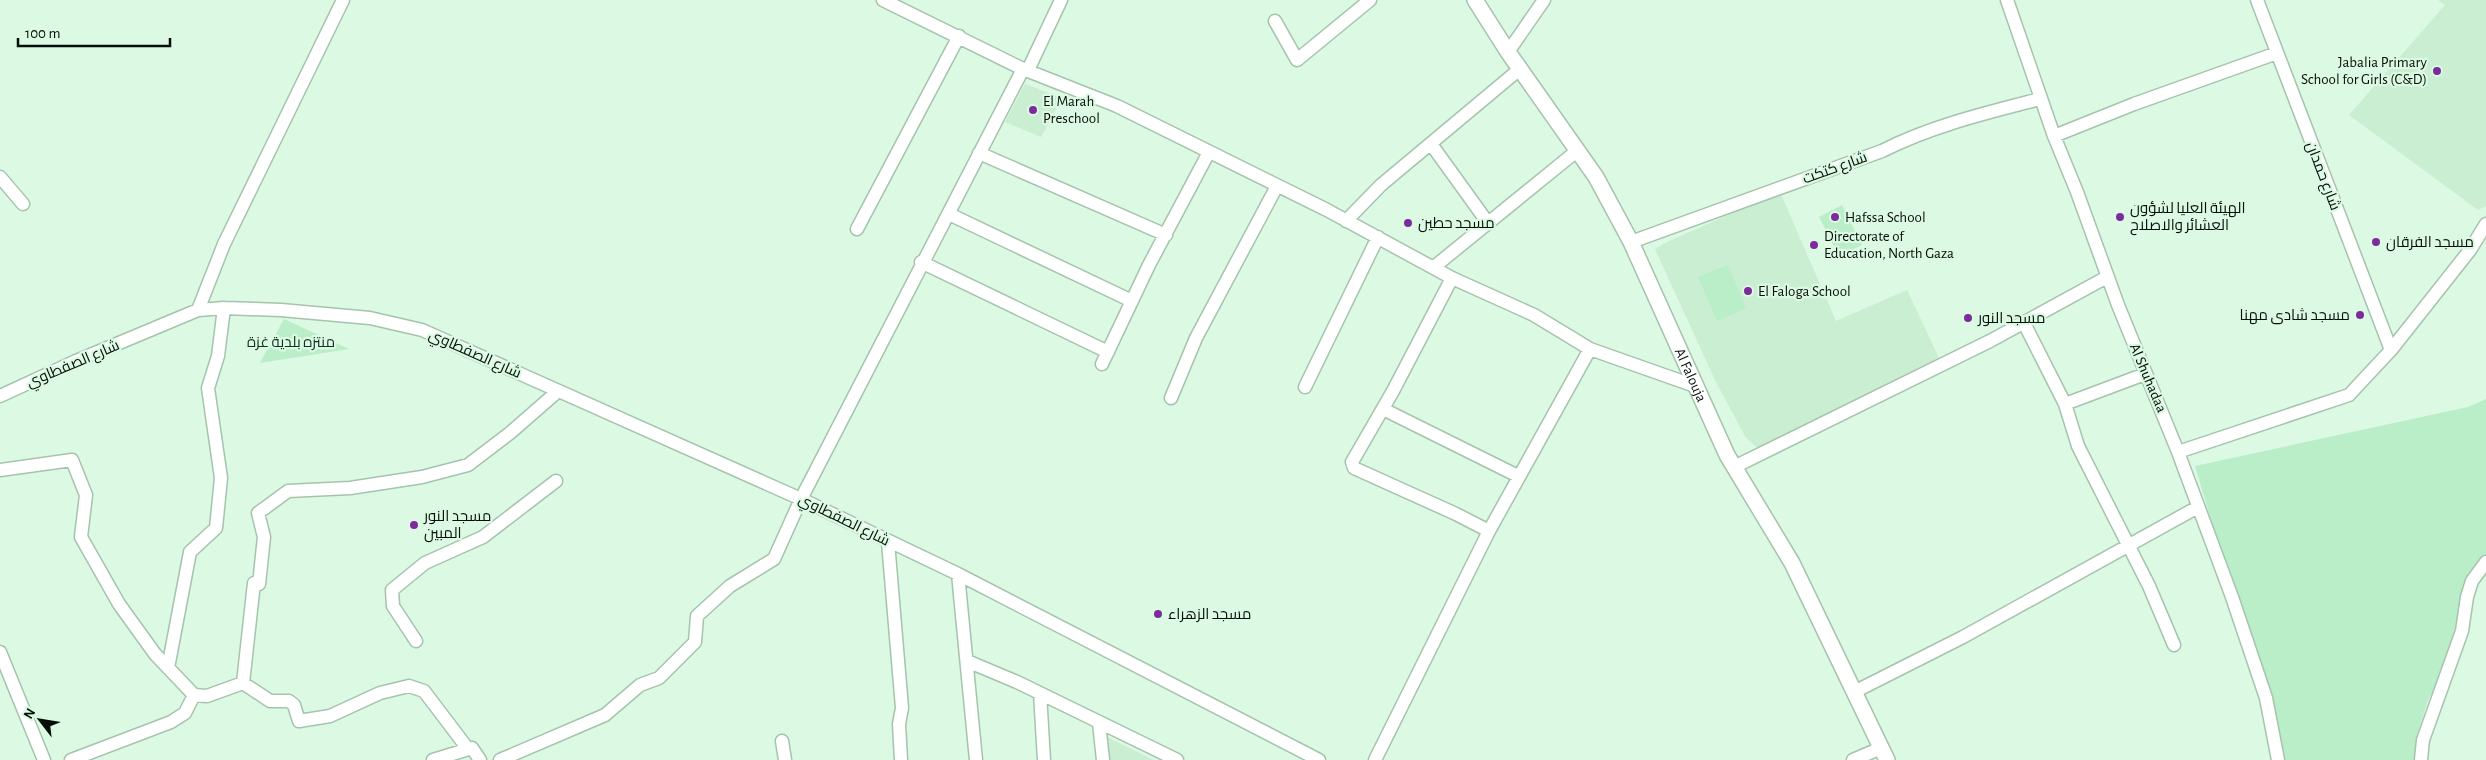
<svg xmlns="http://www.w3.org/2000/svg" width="2486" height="760" font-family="'Alegreya Sans',Cairo,sans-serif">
	<rect width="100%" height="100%" fill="#dbf9e3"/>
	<path fill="#c9eed2" d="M2438,0h48v206l-8,4 -129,-95 96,-110z
		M1025,84l37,14 -21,39 -36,-15z
		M1780,192l56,129 71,-31 32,68 -176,91 -5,-1 -12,-10 -31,-58 -60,-131 10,-6z
		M1107,737l47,23h-45z"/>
	<path fill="#b9eec8" d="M1842,205l20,40 -23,11 -20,-39z
		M1728,265l18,43 -29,13 -19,-44z
		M284,319l65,30 -89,14z
		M2486,399v156l-19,22 -13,57 -14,45 -12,21 -11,34 -3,26h-137l-29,-115 -53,-179 273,-59z"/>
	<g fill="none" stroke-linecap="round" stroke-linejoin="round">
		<g stroke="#a6c3ad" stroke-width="15">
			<path id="minor" d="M883,0l140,69 94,37 210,104 125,68 82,37 56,34 105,37
				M2007,0l47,136 23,56 41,113 60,147 54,145 34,101 12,62
				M2257,0l134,350
				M1275,21l22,39 73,-60
				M1508,52l36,-52
				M1028,70l33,-70
				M2054,136l80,-32 143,-51
				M1431,144l57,79
				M979,153l187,82
				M0,177l23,27
				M949,214l183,87
				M1346,221l35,-36 140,-117
				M857,229l102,-193
				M1631,242l251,-91c49,-25 104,-38 158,-52
				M921,262l187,90
				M1434,267l144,-117
				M1452,278l-59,113 -41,71 2,6 102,46 33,17
				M198,310l26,-66 119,-244
				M2024,323l41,81
				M1102,364l47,-99 60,-113
				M2145,374l-80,30 13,42 71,140 25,59
				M1305,387l73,-150
				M0,396l76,-35 122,-51 26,-2 57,2 89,8 52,12 379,169 157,75 361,186
				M1171,398l25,-60 81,-152
				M1383,409l135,67
				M2178,452l171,-57 42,-45 79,-100 16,-26
				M1734,467l256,-126 117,-64
				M0,470l72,-10 14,35 -5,42 38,67 36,50 39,41
				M888,542l14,166 -3,16 2,36
				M958,574l18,186
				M416,641l-23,-35 -1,-16 33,-27 58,-26 73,-56
				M0,652l44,108
				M967,661l50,21 160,78
				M168,668l22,-116 26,-24 5,-50 -13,-90 10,-32 6,-48
				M243,683l27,18h19l5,4 5,16 31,-5 50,-23 29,-7 15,5 44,58
				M1854,692l109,-55 235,-130
				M1040,693l4,67
				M1099,723l4,37
				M782,741l3,19
				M71,760l100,-38 14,-9 9,-18 13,1 36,-13 11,-100 5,1 5,-47 -6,-24 30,-22 62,-3 72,-11 46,-12 42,-32 47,-41
				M433,760l39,-12 8,12
				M500,760l105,-45 35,-30 19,-7 36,-36 2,-26 33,-30 44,-27 27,-60 222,-430
				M1375,760l114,-229 101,-182
				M1853,760l28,-12
				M2421,760l2,-20 39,-109 5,-34 5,-16 14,-19"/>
		</g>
		<g stroke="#a6c3ad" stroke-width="18">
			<g id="major">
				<path id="s1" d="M1475,0l33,52 88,125 35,65 96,213 65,108 95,197"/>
			</g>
		</g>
		<use href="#minor" stroke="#fff" stroke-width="12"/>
		<use href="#major" stroke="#fff" stroke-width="15"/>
	</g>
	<g fill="#7c2b9b" stroke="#dbf9e3" stroke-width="2">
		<circle cx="2437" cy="71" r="5"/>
		<circle cx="1033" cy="110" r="5"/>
		<circle cx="1835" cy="217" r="5"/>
		<circle cx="2120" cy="217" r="5"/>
		<circle cx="1408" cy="223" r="5"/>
		<circle cx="2376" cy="242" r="5"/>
		<circle cx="1814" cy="245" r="5"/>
		<circle cx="1748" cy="291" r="5"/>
		<circle cx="2360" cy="315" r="5"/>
		<circle cx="1968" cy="318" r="5"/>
		<circle cx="414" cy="525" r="5"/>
		<circle cx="1158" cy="614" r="5"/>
	</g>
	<g text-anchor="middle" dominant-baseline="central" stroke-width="4.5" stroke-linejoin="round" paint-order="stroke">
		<g font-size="15" fill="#050f08" stroke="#dbf9e3" text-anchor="start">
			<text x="2427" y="62" text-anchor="end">Jabalia Primary<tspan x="2427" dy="17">School for Girls (C&amp;D)</tspan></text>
			<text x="1043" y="101">El Marah<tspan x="1043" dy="17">Preschool</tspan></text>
			<text x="2130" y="208">الهيئة العليا لشؤون<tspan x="2130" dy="17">العشائر والاصلاح</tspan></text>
			<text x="1845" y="217">Hafssa School</text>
			<text x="1418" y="223">مسجد حطين</text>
			<text x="1824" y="236">Directorate of<tspan x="1824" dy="17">Education, North Gaza</tspan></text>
			<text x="2386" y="242">مسجد الفرقان</text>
			<text x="1758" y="291">El Faloga School</text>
			<text x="2350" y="315" text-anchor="end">مسجد شادى مهنا</text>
			<text x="1978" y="318">مسجد النور</text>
			<text x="424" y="516">مسجد النور<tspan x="424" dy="17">المبين</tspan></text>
			<text x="1168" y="614">مسجد الزهراء</text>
		</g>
		<g font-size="15" fill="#050f08" stroke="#dbf9e3">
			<text transform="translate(1835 168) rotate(-20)">شارع كتكت</text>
			<text transform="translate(2323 176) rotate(69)">شارع حمدان</text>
			<text transform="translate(475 354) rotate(24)">شارع الصفطاوي</text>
			<text transform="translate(73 364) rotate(-23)">شارع الصفطاوي</text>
			<text stroke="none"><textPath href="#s1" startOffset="434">Al Falouja</textPath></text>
			<text transform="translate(2148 378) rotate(67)">Al Shuhadaa</text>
			<text transform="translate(844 520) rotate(26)">شارع الصفطاوي</text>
		</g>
		<g font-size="15" fill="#10321c" stroke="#dbf9e3">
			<text x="291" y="342">منتزه بلدية غزة</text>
		</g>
	</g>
	<g transform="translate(40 720) rotate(301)" stroke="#dbf9e3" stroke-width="4" paint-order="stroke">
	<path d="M0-4L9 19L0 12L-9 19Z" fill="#050f08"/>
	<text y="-8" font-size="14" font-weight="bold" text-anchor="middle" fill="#050f08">N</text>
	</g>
	<path d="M18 38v8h152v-8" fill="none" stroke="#050f08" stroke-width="2.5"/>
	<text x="25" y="38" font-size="15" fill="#050f08" stroke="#dbf9e3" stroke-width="4" paint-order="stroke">100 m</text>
</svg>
